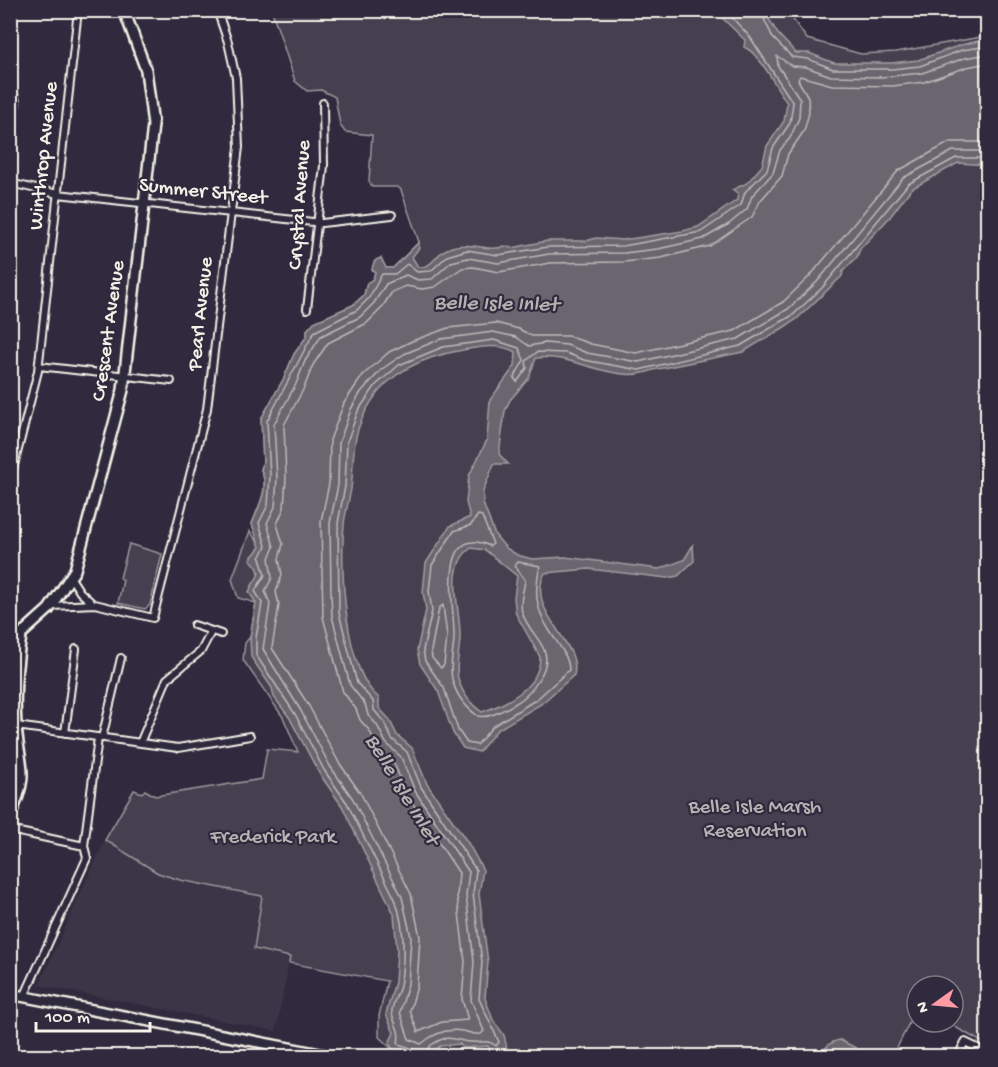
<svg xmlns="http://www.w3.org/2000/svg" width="998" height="1067" font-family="'Gochi Hand',sans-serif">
	<rect width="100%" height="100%" fill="#2f2a3d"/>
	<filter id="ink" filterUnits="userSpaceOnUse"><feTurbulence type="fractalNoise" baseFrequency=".0167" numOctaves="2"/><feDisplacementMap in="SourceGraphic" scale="12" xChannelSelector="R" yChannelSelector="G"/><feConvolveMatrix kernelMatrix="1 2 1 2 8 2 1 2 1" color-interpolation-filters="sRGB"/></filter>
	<g filter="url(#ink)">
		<path fill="#3b3647" d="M105,840l53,33 22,7 82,16 28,61 -14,74 -237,-46z"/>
		<path fill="#454050" stroke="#9c989c" stroke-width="1.5" d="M272,11h515l20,28 54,15 35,-2 91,-16v1009l-41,-23h7v-36h-36v21l-24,49h-464l-35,-5 -15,-14v-21l8,-35 -98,-18 1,-6 -36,-8 8,-53 -82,-16 -22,-7 -53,-33 29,-50 8,3 3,-3 10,6 107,-17 5,-30 31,3 -15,-35 -40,-57 2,-17 5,-6 6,-34 -18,-5 -6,-19 18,-48 10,14 -8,-21c6,-17 18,-36 9,-54l2,-8 -2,-43 23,-41 10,-24 13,-18v-6l7,-8 39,-17 11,-10 3,-12 6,-4 2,-7 -3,-2 3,-9 6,-3 5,10h7l26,-26 -18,-52 -3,-3h-26l-3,-6 3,-46 -27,-3 -5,-7 -5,-28 -14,-7 -14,1 -12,-10z
			M129,544l33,10 -12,51 -5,4 -27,-6 5,-23 -3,-2z"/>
		<path fill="#6a6670" stroke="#a19ea0" stroke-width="1.5" fill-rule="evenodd" d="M715,11h49l14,23 18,19h13l25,10h58l26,-3 43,-15 26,-6v126l-29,-2 -47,26 -21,28 -30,32 -3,8 -14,14 -1,5 -45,43 -14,9 -40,24 -90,18c-38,16 -78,-17 -117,-12l-7,20 -19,22 -5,11 -6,43 9,10h-14l-11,27v12l12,32 11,13 11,7 15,4 33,-2 94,12 25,-9 9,-15 1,16 -16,15 -11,2 -78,-9 -44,4c-21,38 38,70 29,102l-33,29 -44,26 -18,22 -16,-4 -10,-15 -15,-42 -18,-27 -3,-14 9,-40 -3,-18 3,-29 24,-37 20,-9 -4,-15 3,-26 18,-36 3,-40 25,-34 1,-14c-17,-9 -36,-5 -53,-2 -36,6 -72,20 -92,52 -21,33 -16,52 -20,87 -2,12 -6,24 -7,36 -4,42 0,146 35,173v10l10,11 8,16 15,13 15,36 41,59 15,27 -4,24 9,68 -3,36 8,22 11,15 3,14 -5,7h-10l-4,-10 -25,2 -3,-4 -20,2 -9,10 -37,-5 -5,-8 5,-10 -8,-19 9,-32 2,-31 -3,-37 -52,-108 -23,-33 -30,-56 -15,-20 -2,-9 -21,-31 -1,-20 6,-34 -7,-11c6,-17 18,-16 1,-33l10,-12 -8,-23c6,-17 18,-36 9,-54l2,-8 -2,-43 23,-41 10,-24 13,-18v-6l7,-8 39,-17 11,-10 3,-12 6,-4 2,-7 -3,-2c1,-7 2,-10 9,-12l5,10h7l26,-26v6l-7,9 6,10c15,1 16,-11 27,-17 22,-12 45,4 59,-4l8,2 35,-7h39l10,-3 27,2 60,-9 15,-4 39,-27 1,-7 -6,-3 15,-7 15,-17 5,-20 17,-25 3,-18c-11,-15 -26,-49 -43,-56l1,-7zM471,548l14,2 32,26 -3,22 2,16 24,43c0,30 -34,47 -58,55 -12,-8 -20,-19 -24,-34 -3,-13 2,-28 2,-41 1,-27 -16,-70 11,-89z
			M840,1040l16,8 -4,8h-30c3,-10 8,-14 18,-16z"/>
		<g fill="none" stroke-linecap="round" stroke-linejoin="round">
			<path stroke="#bdb9b8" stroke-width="1.5" d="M760,10l13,28 19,19 16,2 25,10h59l28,-3 42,-16 26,-4
				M988,54l-23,4 -43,15 -41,4 -50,-1 -25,-9 -14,-1 -15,-10 1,10 22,33 -1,19 -9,20 -10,12 -7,23 -21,23 -5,13 -18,15 -26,15 -45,10 -34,4 -75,1 -51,9 -30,-5 -17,4 -19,17 -14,1 -12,-5 -20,9 -12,19 -14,14 -39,19 -16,25 -9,23 -22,40 3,54 -2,29 -8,16 7,24 -5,11 3,20 -7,13 5,13 -7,45 38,62 29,55 23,33 49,98 9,40 -3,47 -8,28 9,27 12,5c12,-10 25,-16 41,-13 7,1 11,4 19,3l3,-3 -13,-31 3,-38 -8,-67 3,-23 -54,-81 -14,-34 -15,-14 -9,-18 -9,-10 -3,-11 -15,-19 -18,-69 -1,-22 -1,-71 8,-38 1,-42 12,-34 10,-17 21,-23 22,-15 37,-15 52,-7 23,5 13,9 16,-3 22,2 20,8 51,9 100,-23 50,-30 29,-27 86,-104 50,-27h35
				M988,63l-21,4 -43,15 -31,4 -61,-1 -32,-9 -2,4 10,17 1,16 -5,18 -16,23 -6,22 -22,25 -8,16 -42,29 -49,12 -37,4 -74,1 -51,9 -26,-5 -11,1 -27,19 -13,2 -16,-3 -14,6 -11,17 -14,14 -39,20 -15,22 -9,23 -20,37 2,53 -2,30 -7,16 6,20 -4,15 3,16 -6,17 3,13 -7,43 37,58 29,55 23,33 50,100 9,43 -3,49 -7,25 8,21 24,-10 26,-2 -6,-21 3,-37 -8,-66 2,-23 -52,-78 -13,-32 -15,-14 -10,-19 -9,-10 -4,-11 -13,-17 -20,-75 -2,-96 8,-37 1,-44 14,-37 19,-28 26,-23 23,-11 36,-13 48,-5 23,6 13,7h36l23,8 45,9 98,-22 49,-29 27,-26 88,-105 52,-29h38
				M478,515l4,1 11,28 -3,2c-54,-24 -35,66 -36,91 0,13 -5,28 -2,42 4,16 13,28 26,37 10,3 25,-6 35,-11 11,-6 20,-15 26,-26 20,-32 -9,-40 -17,-67 -3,-12 2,-21 3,-32l-10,-14 3,-4 22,4c-6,26 -5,43 11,67 7,11 18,23 18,37l-32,29 -44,27 -16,19 -10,-2 -9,-13 -14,-42 -19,-27 -2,-11 9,-39 -3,-20 3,-26 22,-34 17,-6z
				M443,605l4,31 -3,29 -3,3 -9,-10 -1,-7 8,-43z
				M417,1056l-3,-7 -16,-5c3,-16 -4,-18 -6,-31 -1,-8 6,-18 8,-27 5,-29 5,-59 -5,-87l-48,-96 -23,-33 -29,-56 -39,-59v-17l6,-35 -7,-12 10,-16 -5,-17 6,-12 -7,-23 9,-18 2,-29 -3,-55 47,-89 43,-22 12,-12 13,-24h13l12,-10 10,8 14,-1 16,-15 20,-6 31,5 50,-8 75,-1 78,-14 40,-27 4,-13 22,-22 6,-22 17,-25 3,-20 -43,-66 -25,-27
				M426,1056l4,-10c21,-15 24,-4 42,-4 10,1 16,-3 24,4l3,-4 -20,-43 3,-37 -9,-68 3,-24 -55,-83 -14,-35 -15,-13 -8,-17 -10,-12 -1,-9 -16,-18 -18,-70 -1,-90 7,-37 2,-44 11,-31 18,-26 23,-20 44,-18 51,-7 25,8 5,12 -10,18 3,4 10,-14 -1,-7 11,-9 29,1 18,7 55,10 101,-24 53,-31 29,-27 86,-104 48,-26h32"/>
			<path stroke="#a19ea0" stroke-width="2" d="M409,1053l2,3"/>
			<g stroke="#f4f1e8" stroke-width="10">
				<path id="street" d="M10,75l6,28 -6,32
					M10,183l48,11 264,29 70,-8
					M307,309l17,-143 -1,-63
					M39,366l132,15
					M10,481l28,-110 40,-361
					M71,578l9,14 12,11
					M52,606l43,-2 58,14 54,-209 32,-262 -3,-69 -8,-36 -11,-32
					M194,625l27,9
					M10,722l6,4 162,22 72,-12
					M65,733l11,-84
					M102,738l19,-80
					M140,743l27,-64 34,-28 10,-19
					M10,830l74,16
					M24,997l63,-139 -3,-12 14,-108
					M958,1056l7,-14 23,11"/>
			</g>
			<g stroke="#f4f1e8" stroke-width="14">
				<path id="secondary" d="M10,644l39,-35 26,-39 48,-180 30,-265 -7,-55 -22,-60
					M10,816c21,-46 9,-48 6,-91 -2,-31 0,-59 5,-89
					M10,994l321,62"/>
			</g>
			<use href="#street" stroke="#2f2a3d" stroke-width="6"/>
			<use href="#secondary" stroke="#2f2a3d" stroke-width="9"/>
			<g stroke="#f4f1e8" stroke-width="4.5">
				<path id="rail" d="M10,1053l19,3"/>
			</g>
			<use href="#rail" stroke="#2f2a3d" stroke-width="2" stroke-dasharray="7" stroke-linecap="butt"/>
		</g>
	</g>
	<g text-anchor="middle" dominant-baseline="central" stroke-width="4.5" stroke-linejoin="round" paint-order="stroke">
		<g font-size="21" fill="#f4f1e8" stroke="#2f2a3d">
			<text transform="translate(45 156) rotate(-84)">Winthrop Avenue</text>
			<text transform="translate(203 193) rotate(6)">Summer Street</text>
			<text transform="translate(301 205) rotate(-86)">Crystal Avenue</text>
			<text transform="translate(202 314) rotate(-84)">Pearl Avenue</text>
			<text transform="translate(110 331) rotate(-82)">Crescent Avenue</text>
		</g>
		<g font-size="21" fill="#b7b3b3" stroke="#2f2a3d">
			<text x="755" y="808">Belle Isle Marsh<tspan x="755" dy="24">Reservation</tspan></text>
			<text x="273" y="838">Frederick Park</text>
		</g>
		<g font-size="22" font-style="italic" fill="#b6b2b2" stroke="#2f2a3d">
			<text transform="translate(496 305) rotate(1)">Belle Isle Inlet</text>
			<text transform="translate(401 790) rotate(59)">Belle Isle Inlet</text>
		</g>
	</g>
	<rect width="998" height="1067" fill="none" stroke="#2f2a3d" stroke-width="36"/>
	<rect x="18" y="18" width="962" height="1031" fill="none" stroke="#f4f1e8" stroke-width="2" filter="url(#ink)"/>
	<g transform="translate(935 1004) rotate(255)"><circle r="28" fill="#2f2a3d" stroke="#7e7a81" stroke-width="1.5"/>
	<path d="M0-4.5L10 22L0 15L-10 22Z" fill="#ff9aa2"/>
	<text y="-9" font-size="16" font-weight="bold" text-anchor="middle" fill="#f4f1e8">N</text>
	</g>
	<path d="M36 1022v9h114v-9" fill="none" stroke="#f4f1e8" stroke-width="3"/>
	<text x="45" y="1022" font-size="18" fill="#f4f1e8" stroke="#2f2a3d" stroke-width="4.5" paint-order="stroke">100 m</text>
</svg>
